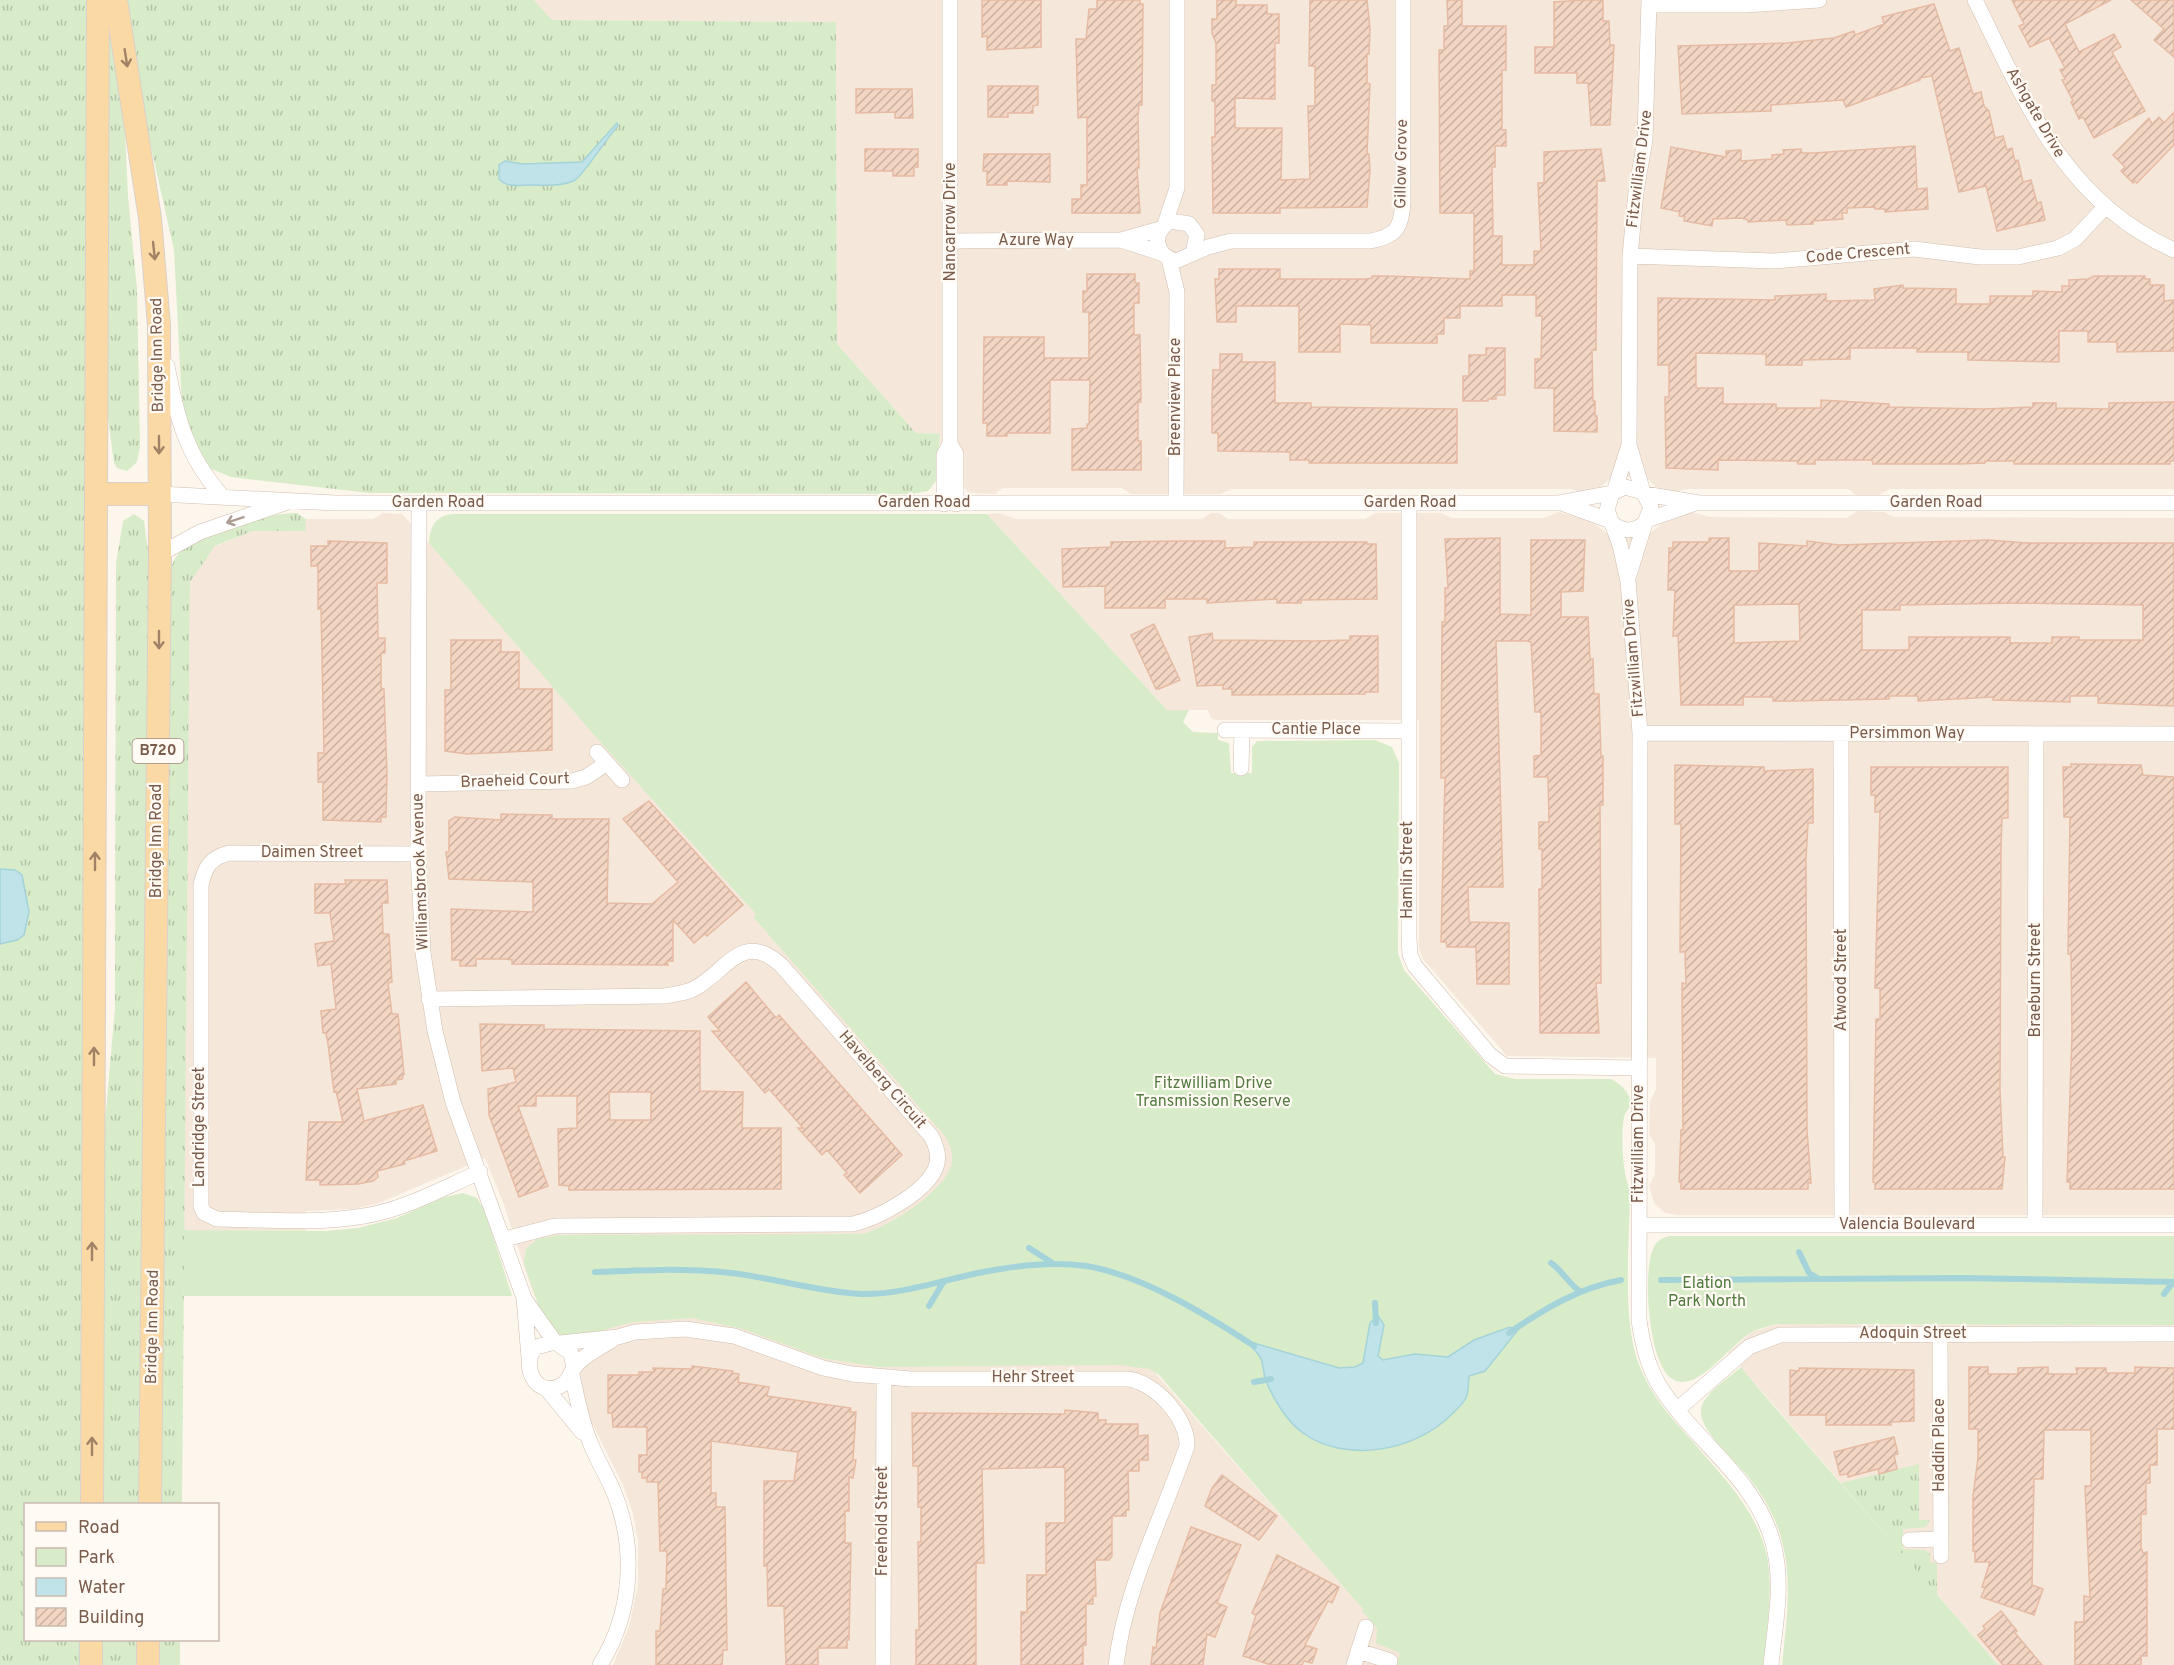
<svg xmlns="http://www.w3.org/2000/svg" width="2174" height="1665" font-family="Overpass,sans-serif">
	<defs>
		<pattern id="grass-tufts" width="24" height="20" patternUnits="userSpaceOnUse" patternTransform="scale(1.5)"><rect width="24" height="20" fill="#d8ecc9"/><path d="M3 7l-1-3M5 7V3M7 7l1-3M15 17l-1-3M17 17v-4M19 17l1-3" fill="none" stroke="#b4c2a5"/></pattern>
		<pattern id="building-hatch" width="6" height="6" patternUnits="userSpaceOnUse" patternTransform="scale(1.5)"><rect width="6" height="6" fill="#f3d5c3"/><path d="M-1 1l2-2M0 6l6-6M5 7l2-2" fill="none" stroke="#cab0a1"/></pattern>
	</defs>
	<rect width="100%" height="100%" fill="#fdf6ec"/>
	<path fill="#f5e8da" d="M534,0h1640v489h-284l-11,6h-23l-8,-6h-160l-15,3 -16,-4 -11,-11h-34l-14,12 -18,3 -10,-3h-339l-10,5h-90l-9,-6h-120l-7,6 -26,-1 -29,-32v-27l-24,-1 -79,-89 -1,-322 -285,-2z
		M1858,511l26,1 10,5 280,1v697h-496l-13,-2 -11,-10 -5,-17 6,-12v-30l-6,-10 1,-33 6,-12v-31l-149,-2 -85,-98 -3,-11v-227h-204l-4,-2 -3,-8h-41l-180,-196 13,-1 16,6h186l9,-6h8l9,6h137l11,-6h65l11,5h92l15,-6 32,9 18,14 13,3 24,-1 16,-14 29,-11 19,5 136,1z
		M383,513l19,1 40,43 314,357 -3,3 660,748h-800l16,-38 9,-43v-43l-5,-27 -10,-29 -37,-74 -6,-28 -2,-30 -9,-12 -15,-10 -21,-38 -30,-91 -18,-44 -106,45 -25,6 -48,2v20l-122,-1 6,-648 24,-35 39,-16h53v-12h67z
		M1778,1324l396,1v340h-176l-270,-313 24,-20z"/>
	<path fill="url(#grass-tufts)" d="M0,0h88l-6,1504h-56v136h55v25h-81z
		M127,0h407l18,20 284,2 1,322 79,89 24,1 -3,46 -9,11 -16,3 -543,-1 -138,-16 -22,-9 -9,-9 -18,-54 -8,-155 -24,-107z
		M109,24l15,88 4,85 9,92 3,158 -3,15 -10,9 -10,-3 -3,-5 -7,-52z
		M297,513l9,6v12h-53l-38,15 -25,36 -8,922h-22l10,-933c3,-9 6,-17 15,-23 24,-17 83,-35 112,-35z
		M134,514l10,7 5,38 -8,945h-40l4,-382 10,-114 1,-445 7,-42z
		M1919,1464v56h11l-5,7 -22,2v20l22,1 5,4v8l7,1v32l-96,-112z
		M101,1640h37v25h-37z
		M158,1640h22v25h-22z"/>
	<path fill="#d8ecc9" d="M454,514h533l180,196h22l-6,12 10,10 25,1v7l11,3 2,30h21v-26l5,-6 118,-1 17,7 7,16 -1,191 6,16 91,104 20,5h96c9,5 20,13 19,25 0,5 -5,8 -6,13 -3,16 -2,58 6,71 0,52 -9,129 9,177 12,31 33,54 55,78 32,38 70,74 75,127 3,31 -3,64 -6,95h-367l4,-12 -24,-10 1,-15 -15,-17 1,-2 -204,-234 -10,-6 -29,-4 -242,2 -56,-9 -79,-29 -51,-11 -59,4 -37,10 -30,5 -12,-6 -14,-21 -16,-46 2,-15 11,-10 22,-4 304,-1c26,-7 80,-42 88,-68 3,-12 -1,-22 -7,-31l-191,-218 3,-3 -162,-179 -165,-192c1,-17 7,-28 25,-29z
		M463,1193l14,5 8,13 27,85h-328v-66l142,1 32,-3 39,-10 48,-21z
		M1670,1236h504v89l-396,-1c-8,2 -18,4 -26,8 -22,12 -53,60 -78,48 -26,-11 -33,-114 -19,-135 3,-5 9,-8 15,-9z
		M1741,1367l24,29 233,269h-216c8,-76 16,-129 -37,-192 -11,-13 -42,-41 -44,-58 -3,-19 27,-36 40,-48z"/>
	<path fill="#bfe3e8" stroke="#a5d3da" stroke-width="1.5" d="M617,123l1,3c-10,10 -36,51 -43,54 -13,7 -31,5 -45,5 -11,0 -23,3 -31,-6v-14l6,-4 17,3 60,-2z
		M0,869l15,1 7,5 7,37 -5,23 -7,5 -17,4z
		M1378,1316l6,9 -6,31 5,4 32,-6 33,3 26,-17 36,-13 7,4 -32,40 -16,5c-1,8 0,15 -3,22 -4,7 -10,12 -15,17 -36,36 -105,49 -148,18 -16,-11 -30,-35 -37,-52 -3,-7 -2,-15 -5,-22 -3,-7 -10,-11 -14,-18l92,27 16,-1 8,-4 7,-40z"/>
	<g fill="none" stroke-linecap="round" stroke-linejoin="round">
		<path stroke="#a5d3da" stroke-width="6" d="M1029,1248l22,14
			M1799,1252l10,21 10,6
			M1551,1263c11,7 21,25 29,28
			M595,1272c45,-2 91,-4 136,1 44,5 86,19 130,21 39,1 79,-13 117,-21 35,-7 72,-12 108,-7 56,9 121,49 168,80
			M1661,1280l301,-2 212,4
			M2164,1294l9,-12
			M1375,1303l1,20
			M929,1306l15,-25
			M1509,1333c35,-24 69,-45 112,-53
			M1254,1382l17,-3"/>
	</g>
	<path fill="url(#building-hatch)" stroke="#e6bba3" stroke-width="1.5" fill-rule="evenodd" d="M982,0h59v47l-54,3v-14l-5,1z
		M1097,0h43v4h3l-1,101h-3l-1,12 1,51h-2l3,45h-68v-14h9v-14h6v-68l-9,1 -2,-79h10l3,-30h8z
		M1217,0h19v5h31v9h12v29h-4v56l-40,-1v30h47l-1,52 29,-1 -2,-73h7v-40h-6l1,-66h57l3,29 -1,25h-2v29l3,1 -3,70h2l1,16 -3,37 -87,1v5h-67l-1,-76h3v-36h-3v-16h4v-42l-4,-10v-14h5z
		M1447,0h15v26h44v44h-4v60h4v16h-11v21h-3l1,69h9v29h32v-14h7l-3,-68h6v-31l57,-3 4,32h-8l-1,169h-4l1,51h2v15h2v16l-43,-1v-43h-19v-29h6l1,-43h-6v-21h-34v11h-42v12h-16v16h-7v9h-66v-18l-31,-1v28h-41v-46h-63v16h-19l-2,-43h4v-10h61v10h86l6,-1v-2h15l83,3v-8h4v-58h-34l-1,-163h5v-24h4z
		M1584,0h19v21h6l1,24h4l-4,80h-19l-3,-42h-11v-10h-42v-26h19v-45z
		M2012,0h99l-46,24 14,28 35,-18 7,13 -9,5 33,59 -51,27 -11,-21 -4,2 -8,-17 2,-1 -11,-21 3,-1 -5,-9 5,-2 -16,-30 -19,9 -11,-21 5,-2z
		M2131,0h43v57l-20,-17 10,-11z
		M1934,4l16,47 9,-3 14,46 8,-2 3,14 5,5 6,27 8,-2 4,14 5,-2 3,13 3,-1 5,22 8,-2 6,23 4,-1 4,18 -48,11 -11,-45 -27,6 -27,-116 -12,2v2l-74,27 -3,-7 -72,5v6l-89,3 -4,-68 109,-3 47,-5 20,-7 1,4 29,-11 -2,-7z
		M988,86h50v19l-5,1v7h-25v4h-20z
		M856,89h56l1,29h-18v-6l-39,1z
		M2174,112v33l-37,38 -2,-2 -2,2 -12,-12 4,-4 -12,-12 36,-37 3,6 7,-7 5,6z
		M1915,146l2,43 10,-1 1,21 -43,3v-3h-10v-2l-28,1v5h-5l1,6 -30,2v3l-26,1 -1,-5 -38,2v-2l-7,-2 -28,1 -1,7 -28,-5 1,-4 -6,-1 1,-4 -19,-4 10,-61 55,10v-6l15,-1v11l31,-2v-4l12,-1 -1,-4 18,-1 1,4h12z
		M865,149h53v18h-4v9h-21v-5h-28z
		M984,154h66v28l-43,-1v4h-20v-14h-4z
		M1087,274h48v9h4v20h-5v32h6l1,67h-3v39h3v29h-69v-41l15,-1v-4h2l1,-44h-40v53h-43v3h-20v-13h-4l1,-86h60v21h45v-46h-6v-21h4z
		M2094,276h51v3h5v6h14v16l10,-1v51l-57,1v-10h-29v-11h-29v31l-91,-2v-8h-51v-4h-67v11l-48,1v5h-36v-11l-70,-1v35h27v16h53v4h45v-8l68,4v3l95,2 49,-2v-4h23v5l53,1v-6l65,-1v59h-4v3h-156v-3h-29v2l-25,1h-87l-1,-4h-57v4h-17l-1,-3 -79,-1v10l-52,-2 -1,-71h4v-32h-11v-67l117,2v-4l51,-2v7l49,-1 -1,-11 29,-4v3l53,1v15h34v-8h43v-5l29,1v-6h7v-6l19,-1z
		M1486,348h19v47h-9v4h-8v2h-25v-25h6v-21h17z
		M1220,354h22v8h33v41h36v4l146,2v54h-148v-3h-19v-8l-72,-1v-18h-6v-33l1,-30h7z
		M1500,538v76l31,1v-75h54l-2,51 -22,1v25h27l2,42h3l1,35h5l2,62h2v49h-3l1,178h-5l3,50h-59l-1,-144h3v-40h-3v-27h10l-1,-45h-14v-21l7,-1v-43h-6l-4,-70 -4,-1h-31l7,246h-35l1,35 40,1v61h-32l-1,-37h-29l-1,-5h-5l4,-164h-4l1,-156h3v-34h3l-3,-49z
		M1709,538h20v33h30v-28l48,3v-5l32,4 149,-5 39,3h147v163l-76,-3v-7h-28v6l-77,-2v-3l-75,4v-5h-29v3l-98,2h-18v-4h-30v8h-62l-3,-69h-5l2,-46h-7l1,-42h4v-6h36zM2017,603l126,2v35h-64v-3h-27v6h-42v-6h-101v13h-47v-40h38v-5zM1799,604l1,37 -66,2v-38z
		M328,541l59,2v40h-10l1,55h7v15h-4v35l3,1 3,86 -1,42h-5v5l-58,-2v-38h-5v-29h6l-3,-144h-3v-43h-7v-20h17z
		M1182,541h43v7l29,-1v-5h113v2h9l1,55 -76,1v3h-24v-4l-70,4v-4h-42v9h-60v-22l-42,1 -1,-38 49,-2v-5z
		M1154,624l26,56 -21,9h-3l-25,-54z
		M1212,633l1,7 102,1 35,-1v-4h28v56h-13v2l-133,1v-6h-9v-4l-26,1 -8,-49z
		M451,640h50v12h18v37h33v61l-85,4 -22,-3v-61h6z
		M2071,764l70,1 2,10 31,2v412h-104v-7h-3l5,-148 -1,-80h-3l2,-137h-6l-1,-50h8z
		M1675,765l89,2v4l49,-2v54h-5l-2,36 1,271 4,53h-3v6h-127v-7h-2l2,-52h2l-1,-147 4,1 -1,-32h-5l1,-128h-6z
		M1871,767h137v51h-6l-1,28 -1,244 3,67h2l-3,32h-127v-6l-2,-1 3,-163h4v-31h-5l5,-176h-5v-17h-4z
		M649,801l94,104 -36,31 -2,-2 -11,9 -21,-23v41h-6l1,4 -156,-1v-4l-6,-1h-30v7h-16v-6h-8l-1,-51 82,3v-30l-84,-3 -3,-27h3v-31l6,-4 46,3v-6l51,1v4h57l-2,84 45,1 26,-22 -55,-63z
		M345,880h42l1,23h-6l1,31h6l3,48 -4,1 4,31h6l6,60 -2,5 -6,1v4l-39,5 7,32 59,-16 14,46 -33,10 1,3 -28,7 1,6 -5,4 -15,3 -38,1v-5h-14l3,-58h34l-7,-31 -2,1 -6,-48 -2,-11h-3l-2,-22 15,-2 -5,-45 -13,2 -3,-22 19,-3 -4,-28h-15v-29h31z
		M746,982l30,36 3,-3 123,140 -42,38 -16,-18 3,-2 -20,-23 -5,5 -24,-27h5l-34,-39 -4,4 -53,-62h8l-12,-14z
		M480,1024l64,1v4l156,2v60l43,1 -1,36h39v61l-212,1v-4l-10,-1 -1,-56 19,-1v-32h-41v10h-18l30,80 -29,11 -30,-82 -1,-26 28,-7 -3,-14 -31,3zM609,1092h42v28h-41z
		M692,1366l41,5 -1,2 7,1 -1,8 31,5 -2,9 84,12 -1,4h6l-3,48h3l-3,18 -4,-1v34h-4v32h6l-2,97h-2v8h-29v17h-32l-2,-59h-16l-1,-40h-3v-85h30l4,-29 -87,-11v52h5v14h9l2,143h-4l-1,15h-66v-34h4l3,-42h3l1,-38h-7l-2,-69h-11v-4h-5v-6h-3v-17h8v-28h-34l-1,-14h-4v-38h31v-3h15l-1,-4 39,1z
		M1969,1367h19v7h30v-6l30,-1v7h29l-1,-6h30v5h29v-6l39,1v61h-17v36h-7v18h-4v31h-5v33l2,6 4,-1v104h-6v9h-66v-43h9v-26l6,1 -5,-111h6v-56h-47l-1,49h-9l-2,106 11,4 -9,26 -53,-18 4,-9 -3,-1 8,-25h-15v-11h-2v-55l5,-38v-29h-9z
		M1799,1368l115,2v51l-23,1v3h-65v-10h-36v-45l9,1z
		M1065,1410l33,3v7h8v4h32v12l10,-1v25h-9v11h-11l1,39h-3v6h-14v40l-3,4h-14l1,36h-3v8h-7v41h-3v20h-62v-53h6v-37h19v-52h19v-55l-4,-1 -79,2 2,94h-8v102h-60v-35h3l-1,-88h3v-35h-3v-41h-5l-1,-53 153,1z
		M1894,1437l4,17 -4,1 3,14 -18,5 -1,-5 -30,8v-3l-8,1 -6,-23z
		M1222,1475l55,41 -18,24 -54,-34 7,-18z
		M1191,1527l50,18 -24,58 10,4 -12,30 -8,-3 -4,31h-52l2,-18 3,1 4,-35z
		M1277,1555l62,32 -7,16 -4,-2 -23,44 12,4 -5,14 -8,-2 -2,4h-31l-28,-9 13,-41 -4,-2z
		M2001,1611l16,20 -2,2 27,32h-39l-25,-30 7,-6 -2,-3z"/>
	<g fill="none" stroke-linecap="round" stroke-linejoin="round">
		<g stroke="#d1beb0" stroke-width="16">
			<path id="street" d="M1975,0c50,101 89,201 199,250
				M1649,5h96l74,-5
				M1165,224l12,-36v-188
				M1121,240l40,13
				M951,241l170,-1 39,-11
				M1193,253l4,-18 -8,-11 -18,-3c-20,11 -17,34 5,40l32,-14 23,-6h139c27,-5 31,-13 33,-39v-202
				M1630,256l144,5 140,-12 66,8h38l40,-9 17,-9 30,-32
				M1169,259l8,33 -1,211
				M167,366c10,52 19,89 54,129
				M950,444l6,10v50
				M1630,448l13,44
				M1614,492l15,-47 1,-189 6,-64 9,-52 4,-140
				M159,494l176,9h1223l54,-10
				M1645,494l54,9h475
				M419,503l-1,351 5,99 12,78 18,71 71,196 5,60
				M1409,503v435l1,17 5,11 75,89 15,11 134,2
				M944,504v-49l6,-11v-444
				M1564,504l47,17
				M1647,520l49,-17
				M1613,524c11,8 21,8 32,-1l6,-16 -8,-15 -18,-5 -13,6 -5,17 13,35 8,36 12,152 -1,587c3,22 8,45 20,65 34,55 97,93 114,158 11,40 2,81 -2,122
				M160,554l40,-22 85,-29
				M1629,575l16,-52
				M1225,730l183,1
				M1640,733l534,1
				M1841,734l1,491
				M597,752l25,28
				M1241,768l1,-38
				M419,784l153,-3 14,-4 21,-14
				M418,854l-189,-1c-19,5 -24,14 -28,32v321l3,7 13,6c48,1 99,5 147,-3 40,-6 79,-28 116,-44
				M429,999l236,-3c11,-2 23,-3 32,-9 32,-19 46,-56 84,-22l150,171c5,9 9,20 5,31 -10,26 -58,51 -83,57l-298,2 -50,13
				M1640,1225h534
				M2035,1225l1,-491
				M525,1300l30,42
				M1940,1334l1,222
				M560,1343l58,-6 17,-5 50,-3 49,7 89,32 29,6 59,5h216c27,2 61,39 60,67 -25,73 -62,142 -71,219
				M574,1368l-3,-15 -16,-11 -19,5c-16,17 -1,51 24,39 9,-4 9,-11 14,-18 8,-12 26,-20 38,-28
				M572,1375c5,22 9,46 18,67 6,16 15,30 22,46 25,57 21,124 -12,177
				M546,1388l36,44
				M1678,1409l71,-62 31,-12 394,-1
				M1909,1540l31,-1
				M1358,1651l32,10
				M883,1665l1,-288
				M1354,1665l12,-38"/>
		</g>
		<g stroke="#dad1cd" stroke-width="24">
			<path id="primary" d="M116,0l34,218 9,107 1,229 -10,950
				M98,494h61
				M92,1504l6,-1504
				M91,1665v-25
				M148,1665v-25"/>
		</g>
		<use href="#street" stroke="#fff" stroke-width="15"/>
		<use href="#primary" stroke="#fbd9a5" stroke-width="22"/>
	</g>
	<defs><path id="oneway-shaft" d="M-6 0H5M1.5-3L5.5 0L1.5 3" fill="none" stroke-width="1.6" stroke-linecap="round" stroke-linejoin="round" transform="scale(1.5)"/></defs>
	<g stroke="#a18267">
		<use href="#oneway-shaft" transform="translate(126 58) rotate(81)"/>
		<use href="#oneway-shaft" transform="translate(154 251) rotate(84)"/>
		<use href="#oneway-shaft" transform="translate(159 445) rotate(90)"/>
		<use href="#oneway-shaft" transform="translate(159 640) rotate(90)"/>
		<use href="#oneway-shaft" transform="translate(95 861) rotate(-90)"/>
		<use href="#oneway-shaft" transform="translate(94 1056) rotate(-90)"/>
		<use href="#oneway-shaft" transform="translate(92 1251) rotate(-90)"/>
		<use href="#oneway-shaft" transform="translate(92 1446) rotate(-90)"/>
	</g>
	<use stroke="#af9d94" href="#oneway-shaft" transform="translate(235 520) rotate(161)"/>
	<g text-anchor="middle" dominant-baseline="central" stroke-width="4.5" stroke-linejoin="round" paint-order="stroke">
		<rect fill="#fffaf3" stroke="#a28b7f" stroke-width="1.5" x="132.5" y="739" width="51" height="24" rx="4.5"/>
		<g font-size="15" font-weight="bold" fill="#7a5c4d">
			<text x="158" y="751">B720</text>
		</g>
		<g font-size="16" fill="#7a5c4d" stroke="#fffaf3">
			<text transform="translate(2035 113) rotate(60)">Ashgate Drive</text>
			<text transform="translate(1402 164) rotate(-89)">Gillow Grove</text>
			<text transform="translate(1640 169) rotate(-83)">Fitzwilliam Drive</text>
			<text transform="translate(951 222) rotate(-90)">Nancarrow Drive</text>
			<text x="1036" y="241">Azure Way</text>
			<text transform="translate(1858 254) rotate(-5)">Code Crescent</text>
			<text transform="translate(158 355) rotate(-91)">Bridge Inn Road</text>
			<text transform="translate(1176 397) rotate(-90)">Breenview Place</text>
			<text x="438" y="503">Garden Road</text>
			<text x="924" y="503">Garden Road</text>
			<text x="1410" y="503">Garden Road</text>
			<text x="1936" y="503">Garden Road</text>
			<text transform="translate(1634 658) rotate(-95)">Fitzwilliam Drive</text>
			<text x="1316" y="730">Cantie Place</text>
			<text x="1907" y="734">Persimmon Way</text>
			<text transform="translate(515 781) rotate(-2)">Braeheid Court</text>
			<text transform="translate(157 841) rotate(-90)">Bridge Inn Road</text>
			<text x="312" y="853">Daimen Street</text>
			<text transform="translate(1408 870) rotate(-90)">Hamlin Street</text>
			<text transform="translate(421 872) rotate(-92)">Williamsbrook Avenue</text>
			<text transform="translate(1842 980) rotate(-90)">Atwood Street</text>
			<text transform="translate(2036 980) rotate(-90)">Braeburn Street</text>
			<text transform="translate(882 1080) rotate(49)">Havelberg Circuit</text>
			<text transform="translate(200 1127) rotate(-90)">Landridge Street</text>
			<text transform="translate(1639 1144) rotate(-90)">Fitzwilliam Drive</text>
			<text x="1907" y="1225">Valencia Boulevard</text>
			<text transform="translate(153 1327) rotate(-89)">Bridge Inn Road</text>
			<text x="1913" y="1334">Adoquin Street</text>
			<text x="1033" y="1378">Hehr Street</text>
			<text transform="translate(1940 1445) rotate(-90)">Haddin Place</text>
			<text transform="translate(883 1521) rotate(-90)">Freehold Street</text>
		</g>
		<g font-size="16" fill="#537a41" stroke="#fffaf3">
			<text x="1213" y="1084">Fitzwilliam Drive<tspan x="1213" dy="18">Transmission Reserve</tspan></text>
			<text x="1707" y="1284">Elation<tspan x="1707" dy="18">Park North</tspan></text>
		</g>
	</g>
	<rect x="24" y="1503" width="195" height="138" fill="#fffaf3" stroke="#cabbb1" stroke-width="1.5"/>
	<rect x="36" y="1522" width="30" height="9" fill="#fbd9a5" stroke="#cabbb1" stroke-width="1.5"/>
	<text x="78" y="1533" font-size="18" fill="#7a5c4d">Road</text>
	<rect x="36" y="1548" width="30" height="18" fill="#d8ecc9" stroke="#cabbb1" stroke-width="1.5"/>
	<text x="78" y="1563" font-size="18" fill="#7a5c4d">Park</text>
	<rect x="36" y="1578" width="30" height="18" fill="#bfe3e8" stroke="#cabbb1" stroke-width="1.5"/>
	<text x="78" y="1593" font-size="18" fill="#7a5c4d">Water</text>
	<rect x="36" y="1608" width="30" height="18" fill="url(#building-hatch)" stroke="#cabbb1" stroke-width="1.5"/>
	<text x="78" y="1623" font-size="18" fill="#7a5c4d">Building</text>
</svg>
